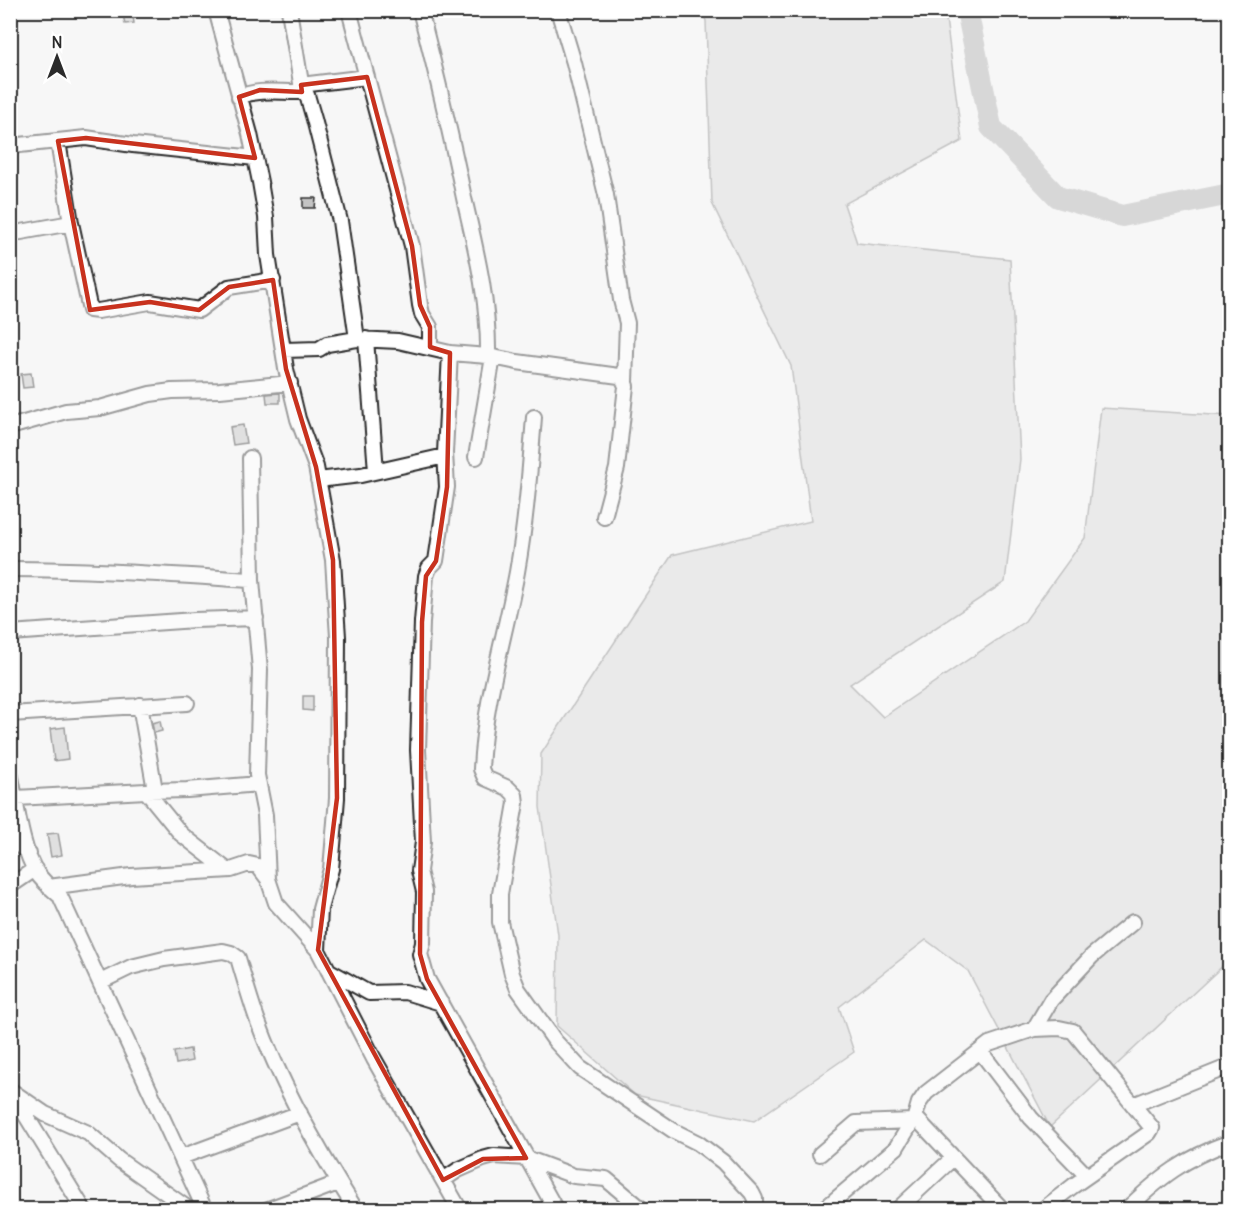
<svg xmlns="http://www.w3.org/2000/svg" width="1240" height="1220" font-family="Delius,sans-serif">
	<rect width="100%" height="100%" fill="#f7f7f7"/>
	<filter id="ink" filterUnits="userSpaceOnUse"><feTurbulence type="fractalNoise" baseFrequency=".0167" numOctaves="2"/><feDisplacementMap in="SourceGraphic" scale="12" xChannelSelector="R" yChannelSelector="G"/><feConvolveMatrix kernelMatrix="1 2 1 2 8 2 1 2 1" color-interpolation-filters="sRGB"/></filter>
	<g filter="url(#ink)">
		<path fill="#d9d9d9" stroke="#828282" stroke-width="1.5" d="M702,11h243l17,130 -118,63 13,39 153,16 10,200 -15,123 -155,102 33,33 142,-96 60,-83 16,-130 128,8v544l-179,167 -82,-156 -42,-31 -87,67 15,45 -100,69 -119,-26 -78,-69 1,-91 -18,-128 1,-53 131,-199 139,-34 -20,-155 -79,-163 -6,-182z"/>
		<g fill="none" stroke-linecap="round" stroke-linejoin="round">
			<path stroke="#b0b0b0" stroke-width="22" d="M967,10l24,117 67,70 64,19 108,-22"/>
		</g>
		<path fill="#c4c4c4" stroke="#2b2b2b" stroke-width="1.5" d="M122,10h10l2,13 -9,1z
			M303,198h13l-1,10h-12z
			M31,373l2,14 -10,1 -2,-14z
			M280,393v10h-13l-1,-9z
			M243,425l3,18 -13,2 -3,-18z
			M303,696h10v15l-10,-1z
			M160,721l2,10 -8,2 -2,-10z
			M65,727l3,32 -14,2 -4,-32z
			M58,833l4,22 -11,2 -4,-23z
			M190,1049l2,12 -16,3 -2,-12z"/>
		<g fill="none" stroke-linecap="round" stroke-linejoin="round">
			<g stroke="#2b2b2b" stroke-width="18">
				<path id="street" d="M216,10l34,124 10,48 6,35 2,38 18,114 12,50 18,48 17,93 5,77 -1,161 -6,71 -11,40 -2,41
					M289,10l13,79 5,6 7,24 26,102 17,118
					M349,10l63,236 8,59 2,9 8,13v20
					M420,10c16,62 31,125 44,188 12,52 25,104 24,158
					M558,10l16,53 32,132 15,105 6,23 -2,59
					M301,85l66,-8
					M239,97c22,-9 41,-4 65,-5
					M58,141l13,82 19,87 8,1 52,-9 49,8 30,-23 44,-7
					M10,146l76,-8 47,7 122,13
					M10,234l61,-11
					M366,339l10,132
					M284,350l35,-1 8,-5 30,-5 41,2 52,12 38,3 29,6 102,14 4,3 3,7 -9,82 -13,49
					M450,353l-5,100 2,34 -11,74 -7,7 -3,8 -4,46 -4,128 5,92 -4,29 5,21 -1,51 -3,11 7,25 129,231
					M534,417c-4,52 -8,104 -17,155 -12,65 -33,130 -36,197l4,9 23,10 7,7 1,8 -16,91v28l12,52 6,15 37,52 25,27 94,63 24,12 25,19 29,31 3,6v11
					M10,427l56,-16 34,-3 50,-14 22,-3 48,-1 70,-7
					M476,457l17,-100
					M250,458l2,122 8,90 -3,105 8,40 3,64
					M318,480l43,-5 84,-19
					M10,569c81,0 162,6 242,11
					M10,633l185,-13 61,-2
					M140,705l15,85
					M10,714l177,-11
					M10,772c6,28 11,78 27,101 6,9 15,16 23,23l145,314
					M146,791l41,-1 72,-6
					M16,798l130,-7 35,43 46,36
					M10,838l19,16
					M10,886l25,-17
					M49,887l82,-11 100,-6 18,-6 9,2 10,13 8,24 42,47 56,109 86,151
					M328,970l41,23 36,-1 36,11
					M100,982l31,-15 33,-8 59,-8 8,2 7,5c6,20 12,41 19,61 24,66 61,131 99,191
					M1034,1029l17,-29 41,-44 41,-34
					M980,1051l51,67 56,58
					M10,1090l35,24 43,19 31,27 71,50
					M12,1093l72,117
					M1133,1105l97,-39
					M915,1117l88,93
					M820,1154l36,-31 57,-2
					M181,1157l119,-44
					M443,1180l15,-10 25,-11 11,-3 32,2 48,18 32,3 37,31
					M266,1210l72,-27
					M823,1210l73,-62 19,-31 4,-14 7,-10 63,-49 45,-15 25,-1 14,3 79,97 -3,5 -76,53 -31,24
					M897,1210l56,-52
					M1126,1210c34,-33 59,-52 104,-68"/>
			</g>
			<use href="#street" stroke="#fff" stroke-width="14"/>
		</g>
	</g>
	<path d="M0 0H1240V1220H0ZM367,77l45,169 8,59 10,22v20l20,6 -3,134 -11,74 -10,15 -4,46 -2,332 7,25 99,179 -43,1 -40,21 -125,-230 19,-152 -4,-238 -17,-93 -30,-98 -13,-89 -44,7 -30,23 -49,-8 -60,8 -32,-169 28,-3 169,20 -16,-61 21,-7 42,2 -1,-7z" fill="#f7f7f7" fill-opacity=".55" fill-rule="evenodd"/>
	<path fill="none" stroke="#c8321e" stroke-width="4.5" stroke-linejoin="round" d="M367,77l45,169 8,59 10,22v20l20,6 -3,134 -11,74 -10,15 -4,46 -2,332 7,25 99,179 -43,1 -40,21 -125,-230 19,-152 -4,-238 -17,-93 -30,-98 -13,-89 -44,7 -30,23 -49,-8 -60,8 -32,-169 28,-3 169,20 -16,-61 21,-7 42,2 -1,-7z"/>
	<rect width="1240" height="1220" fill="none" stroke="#fff" stroke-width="36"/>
	<rect x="18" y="18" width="1204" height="1184" fill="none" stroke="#2b2b2b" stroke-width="2" filter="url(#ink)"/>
	<g transform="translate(57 57)" stroke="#ffffff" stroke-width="4.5" paint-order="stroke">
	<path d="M0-4.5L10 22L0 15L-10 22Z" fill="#2b2b2b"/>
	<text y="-9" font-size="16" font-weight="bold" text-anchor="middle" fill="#2b2b2b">N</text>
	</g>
</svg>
